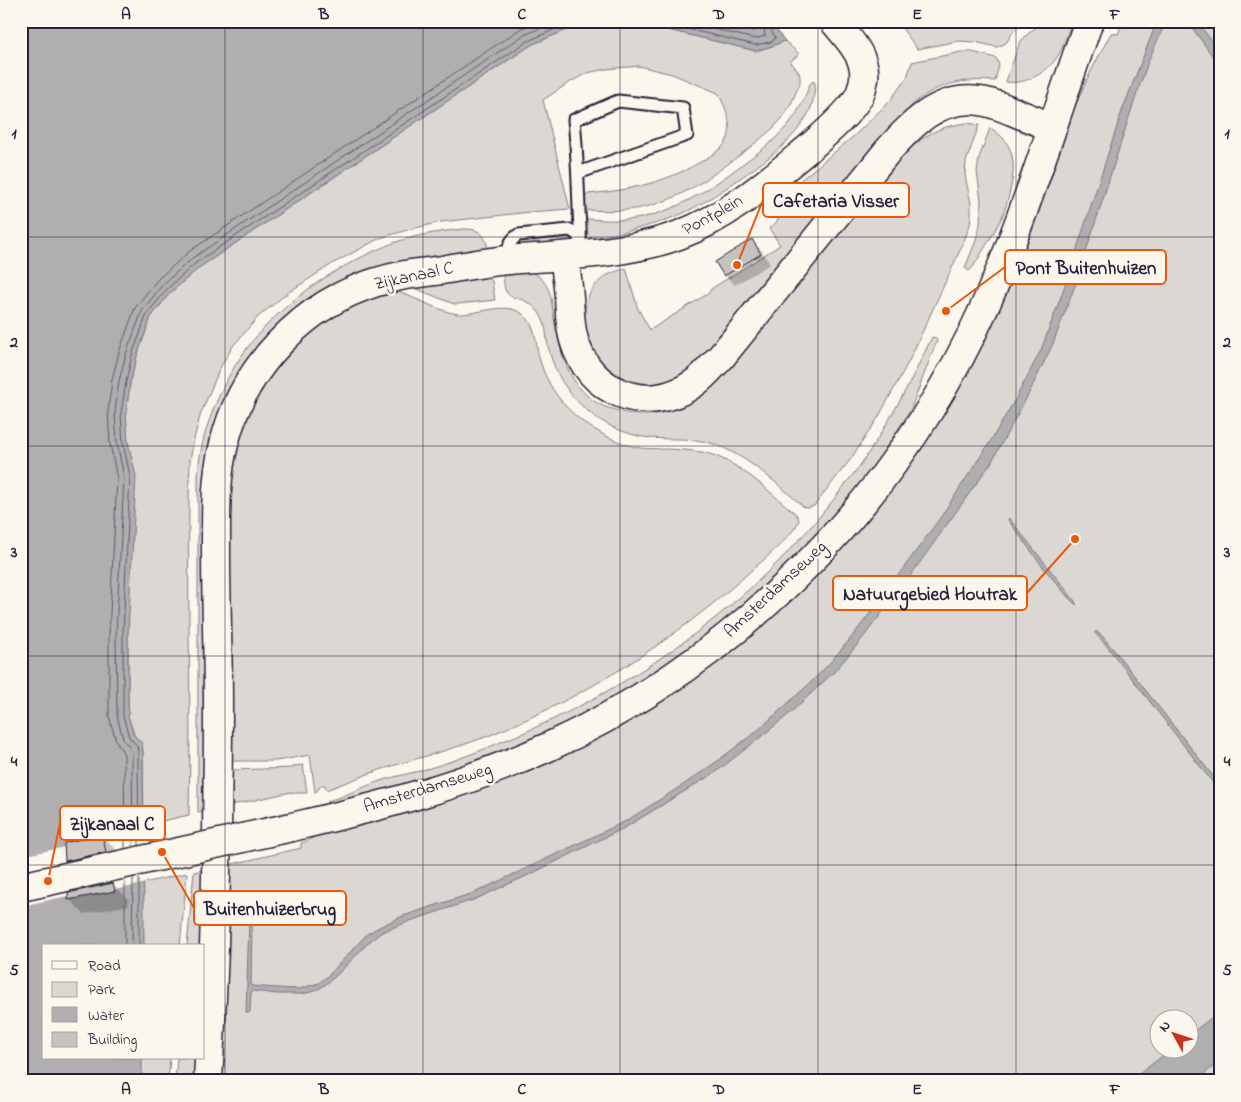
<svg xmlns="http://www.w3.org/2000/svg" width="1241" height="1102" font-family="'Indie Flower',sans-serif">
	<rect width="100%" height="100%" fill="#fbf7ec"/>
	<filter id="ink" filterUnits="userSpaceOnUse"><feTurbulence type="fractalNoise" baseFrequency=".02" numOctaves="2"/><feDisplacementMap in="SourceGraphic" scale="10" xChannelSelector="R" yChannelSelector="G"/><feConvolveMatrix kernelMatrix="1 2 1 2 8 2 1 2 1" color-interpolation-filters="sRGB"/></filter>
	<g filter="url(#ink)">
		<path fill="#dbd8d3" stroke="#7e7d87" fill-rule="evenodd" d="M603,21l32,1 121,29 16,-5 13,-5 14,13 -9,8c4,4 10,9 10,16 1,5 -2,10 -4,14 -4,11 -10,22 -17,30 -10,11 -23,20 -35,30 -27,20 -55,42 -88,52 -24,8 -47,7 -72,6v-12l4,-4c43,-4 81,-12 119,-36 7,-5 16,-9 20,-18 7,-14 -2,-34 -9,-47l-46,-19 -33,-8 -33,3 -19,4 -20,11 -24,16 27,109 -40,3 -89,10 -30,7 -31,9 -48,26 -46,30 -28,23 -25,29 -13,22 -19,45 -6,22 -5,25c-4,118 2,236 -1,355l-88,20 -80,12 123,-27 -1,-68 -1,-8 -8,-9 -6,-19v-274l-2,-28 4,-31 7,-27 14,-39 19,-24 30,-26 331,-222 40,-17z
			M897,21h128l-12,11 -7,11 -9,4 -22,-5 -16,-1 -42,8z
			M1045,21h27c-5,12 -8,26 -15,36 -10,16 -32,28 -51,25v-1l14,-39 10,-10z
			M1123,21h97v1060h-1002l10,-216 73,-17v-5c8,-2 9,-4 15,-7 7,-3 14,-2 20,-7l191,-61 327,-236c20,-24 41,-47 60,-73 37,-52 66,-104 92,-164 20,-45 36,-91 52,-138 6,-17 11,-36 18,-53 10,-25 23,-48 35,-71l7,1zM1158,1020h30v30h-30z
			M961,52h11l24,6 3,7 -4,16c-33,-2 -58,2 -83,24l-196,240c-15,14 -29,29 -49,36 -25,8 -56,-4 -70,-26 -16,-23 -19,-58 5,-76 7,-6 16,-8 24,-11l12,41 12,21 59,-37 2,-4 69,-44 -11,-17c13,-8 11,-14 5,-26l80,-66 36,-35 17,-24 5,-15z
			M813,81l2,2v2c-1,10 -2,20 -7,29 -15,28 -43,47 -69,65 -23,16 -46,32 -73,41 -25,9 -52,14 -78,19l-2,-1v-18l1,-1c20,1 39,3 58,-2 38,-9 72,-33 103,-57 15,-11 31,-23 43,-39 9,-11 14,-24 19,-37z
			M968,123l11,2 -13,37 -1,13 6,29v10l-1,11 -8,21 -53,115 -31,57 -28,42 -36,46 -7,2 -3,-1c-28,-24 -55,-50 -90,-63 -21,-7 -42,-4 -64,-6 -34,-4 -66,-24 -85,-52 -9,-13 -15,-29 -18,-45 -1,-8 -1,-16 -5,-23 -4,-9 -12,-16 -22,-19 -5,-1 -10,-2 -13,-6 -4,-5 -3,-13 -4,-19l26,-4c7,4 13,8 17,15 6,9 6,23 8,33 6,35 15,73 51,89 6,2 12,3 18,5 27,8 53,-1 76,-16l199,-236c23,-22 37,-34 70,-37z
			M990,128c27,15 26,40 19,67 -2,7 -4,15 -7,22 -8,17 -19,33 -29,50l-4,4 -4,-3 10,-25 5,-18 1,-25 -4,-28 2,-14z
			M464,229c16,0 21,5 24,20l-104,21 -155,129 -24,412 -7,1v-339c2,-25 8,-47 18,-70 23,-56 60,-93 110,-126 25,-15 51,-29 79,-38 19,-5 39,-8 59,-10z
			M566,235l4,2 2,4 -56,6 5,-6z
			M488,276l4,5 3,19 -37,4h-4l-47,-19z
			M393,290c13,5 26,10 39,16 8,3 17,7 26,8 19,1 49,-14 66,1 14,13 11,33 17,49 9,28 31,54 58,68 12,7 28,14 42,16 6,1 13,0 19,1 14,0 28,1 42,3 35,7 67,40 94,62l3,6c-2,11 -36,41 -46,49 -79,72 -166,127 -265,167 -39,15 -80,24 -120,38 -14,5 -28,11 -42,16l-1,-5h-4l-4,6 -2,1 -5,-37 -34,6h-44l-5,-243 3,-50 20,-66 33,-48 58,-47z
			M932,337l4,1 1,3 -27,70 -32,49 -37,50 -74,78 -81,65 -78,50 -84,42 -92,33 -103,27 -1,-4c18,-5 34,-14 52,-20 16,-5 33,-8 50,-13 24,-7 48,-16 71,-26 131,-52 254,-139 340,-252 8,-11 17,-21 24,-32 26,-38 47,-79 67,-121z
			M303,765l4,28h-15l-1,-1 -59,13v-35l62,-2v-2z
			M203,870l1,76h-17l7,-74z
			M187,873l-7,73h-136v112h126l-2,23h-147v-175l58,-8z
			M177,1058h23l-2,23h-23z"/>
		<path fill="#b1aeb0" stroke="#787681" d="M21,21h582l-32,7 -40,17 -331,222 -30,26 -19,24 -14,39 -7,27 -4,31 2,28 8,34 -8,158v82l6,19 8,9 1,8 1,194h-100v112h98v23h-121z
			M618,21h165l-8,7 10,13 -13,5 -16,5 -121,-29z
			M1157,21h9l-18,41 -16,46 -56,175 -24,63 -25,51 -36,66 -78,109 -51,67 -27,32 -47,44 -31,25 -41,32 -90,55 -93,46 -57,26 -66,22 -28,11 -13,10 -29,30 -10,9 -8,6 -11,5 -10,2h-24l-24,-3 -2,2 -1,19 -2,1 -2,-1 3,-92 2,-1 1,1 -1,65 1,1 25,2 22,1 20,-6 10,-8 38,-41 12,-7 24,-11 73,-24 150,-71 60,-38 30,-21 41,-31 50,-45 21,-21 23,-27 30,-39 59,-81 50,-76 26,-44 25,-48 22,-59 59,-180z
			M1187,21h10l23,31v14z
			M1009,518l66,83 1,3v1l-9,-9 -24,-29 -35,-47z
			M1096,631l7,6 15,18 102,130v7l-114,-147 -11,-12z
			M1220,1011v50l-24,20h-66l40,-31h18l1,-15z"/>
		<path fill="#fbf7ec" d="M146,825v58l-67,15 -2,-4 -56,12v-50l45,-9v-4z"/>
		<path fill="#0003" d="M752,241l9,9 9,14 -35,21 -10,-10z
			M102,836l15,14 3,17 -39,8 -14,-14z
			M113,884l15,15 1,6 -45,9 -14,-14z"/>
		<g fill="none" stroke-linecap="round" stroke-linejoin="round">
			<path stroke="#5b5a6a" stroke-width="1" d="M654,21l101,24 16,-3 4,-3v-2c-4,-6 -7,-10 0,-16
				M681,21l74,18 10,-3 -1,-9 2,-6
				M713,21l41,10 2,-2 2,-8
				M139,846l-1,-93 -1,-7 -8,-9 -6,-21v-82l7,-158 -7,-33 -2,-30 5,-31 6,-27 15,-41 20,-25 30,-27 331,-221 41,-18 10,-2
				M133,847l-1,-94 -1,-4 -8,-10 -6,-23 -1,-82 8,-157 -7,-34 -2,-31 4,-31 7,-27 16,-43 21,-27 31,-27 330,-222 34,-14
				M125,849l-1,-95 -8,-13 -7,-25v-83l8,-155 -7,-34 -2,-33 4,-31 7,-28 16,-44 23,-29 32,-28 330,-222 18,-8
				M125,946v-67
				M132,946l1,-68
				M139,946v-70"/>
		</g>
		<path fill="#c6c2c0" stroke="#22223b" d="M752,239l9,15 -37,22 -9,-14z
			M102,834l4,18 -41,9 -1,-18z
			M113,883l2,8 -47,9v-7z"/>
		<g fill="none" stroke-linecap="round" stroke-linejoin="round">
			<g stroke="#22223b" stroke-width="15">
				<path id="lane" d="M578,173l109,-38 -4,-27 -65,-7 -44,19c3,30 4,59 5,89 0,10 2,20 1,31
					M510,259c-1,-11 -3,-16 8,-24l52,-5 7,4 3,6"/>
			</g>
			<g stroke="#22223b" stroke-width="31">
				<path id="secondary" d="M564,256c2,14 4,28 5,42 1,14 1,29 5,42 15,53 73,76 119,44 11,-7 19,-18 28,-27l165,-204c25,-28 52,-58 94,-52 11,1 22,6 32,10 14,6 27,11 40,16
					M208,1081c7,-125 10,-250 10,-375 0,-52 -2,-105 -2,-157 0,-34 -1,-71 8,-105 12,-50 39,-90 79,-123 29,-24 66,-39 102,-46 12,-2 25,-3 37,-5 22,-4 44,-8 67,-10 17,-2 35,-2 52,-4 39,-3 81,-7 118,-21 49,-18 90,-54 130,-87 15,-13 43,-37 51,-54 2,-5 3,-10 4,-15 3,-23 -17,-41 -30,-58"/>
			</g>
			<g stroke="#22223b" stroke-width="31">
				<path id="primary" d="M292,827c86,-20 172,-42 254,-79 193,-88 352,-249 439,-442 41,-92 70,-190 104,-285"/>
			</g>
			<use href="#lane" stroke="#fbf7ec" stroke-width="11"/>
			<use href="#secondary" stroke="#fbf7ec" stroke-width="28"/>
			<use href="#primary" stroke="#fbf7ec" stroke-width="28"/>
			<g stroke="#22223b" stroke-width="31" stroke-linecap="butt">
				<path id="primary-bridge" d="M21,887l271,-60"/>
			</g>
			<use href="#primary-bridge" stroke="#fbf7ec" stroke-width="28"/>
		</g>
	</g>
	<path fill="none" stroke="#22223b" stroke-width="1" stroke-opacity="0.55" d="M225,21v1060M423,21v1060M620,21v1060M818,21v1060M1016,21v1060M21,237h1199M21,446h1199M21,656h1199M21,865h1199"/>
	<g text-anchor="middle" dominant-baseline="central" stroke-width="5" stroke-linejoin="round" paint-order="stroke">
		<g font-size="18" fill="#22223b" stroke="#fbf7ec">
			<text transform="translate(713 216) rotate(-29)">Pontplein</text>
			<text transform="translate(414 277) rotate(-12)">Zijkanaal C</text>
			<text transform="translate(776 590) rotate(-43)">Amsterdamseweg</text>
			<text transform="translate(428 789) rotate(-17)">Amsterdamseweg</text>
		</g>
	</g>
	<path fill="none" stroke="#e8590c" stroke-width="2" d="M737 265L763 200M946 311L1005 267M1075 539L1027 593M48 881L60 823M162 852L194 908"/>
	<g fill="#e8590c" stroke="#fbf7ec" stroke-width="2">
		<circle cx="737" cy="265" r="5"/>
		<circle cx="946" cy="311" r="5"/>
		<circle cx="1075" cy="539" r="5"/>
		<circle cx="48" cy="881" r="5"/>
		<circle cx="162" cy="852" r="5"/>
	</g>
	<g fill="#fbf7ec" stroke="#e8590c" stroke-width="2">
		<rect x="763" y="183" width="146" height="34" rx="5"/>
		<rect x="1005" y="250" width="161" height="34" rx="5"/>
		<rect x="833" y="576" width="194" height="34" rx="5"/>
		<rect x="60" y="806" width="105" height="34" rx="5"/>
		<rect x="194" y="891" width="152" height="34" rx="5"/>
	</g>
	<g font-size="19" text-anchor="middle" font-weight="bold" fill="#22223b">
		<text x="836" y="207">Cafetaria Visser</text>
		<text x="1086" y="274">Pont Buitenhuizen</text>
		<text x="930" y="600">Natuurgebied Houtrak</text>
		<text x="112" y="830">Zijkanaal C</text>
		<text x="270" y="915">Buitenhuizerbrug</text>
	</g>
	<rect width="1241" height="1102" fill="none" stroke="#fbf7ec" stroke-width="55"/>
	<rect x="42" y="944" width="162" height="115" fill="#fbf7ec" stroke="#a4a2a5"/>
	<rect x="52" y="961" width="25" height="8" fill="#fbf7ec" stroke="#a4a2a5"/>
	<text x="88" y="970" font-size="15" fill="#22223b">Road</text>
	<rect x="52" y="982" width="25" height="15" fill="#dbd8d3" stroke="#a4a2a5"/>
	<text x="88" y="994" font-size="15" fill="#22223b">Park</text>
	<rect x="52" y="1007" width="25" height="15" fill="#b1aeb0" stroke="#a4a2a5"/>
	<text x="88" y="1020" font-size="15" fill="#22223b">Water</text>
	<rect x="52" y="1032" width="25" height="15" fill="#c6c2c0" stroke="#a4a2a5"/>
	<text x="88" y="1044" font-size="15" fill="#22223b">Building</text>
	<g transform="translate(1174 1034) rotate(310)"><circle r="24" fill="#fbf7ec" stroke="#a4a2a5"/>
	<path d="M0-4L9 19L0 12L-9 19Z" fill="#c8321e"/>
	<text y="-8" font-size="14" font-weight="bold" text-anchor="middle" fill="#22223b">N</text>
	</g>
	<rect x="28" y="28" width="1186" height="1046" fill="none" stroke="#22223b" stroke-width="2"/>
	<g font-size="16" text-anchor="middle" font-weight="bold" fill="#22223b">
		<text x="126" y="19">A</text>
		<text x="324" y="19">B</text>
		<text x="522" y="19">C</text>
		<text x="719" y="19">D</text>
		<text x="917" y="19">E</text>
		<text x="1115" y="19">F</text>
		<text x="14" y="138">1</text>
		<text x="1227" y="138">1</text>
		<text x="14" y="347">2</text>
		<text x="1227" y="347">2</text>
		<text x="14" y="557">3</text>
		<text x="1227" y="557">3</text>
		<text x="14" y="766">4</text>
		<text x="1227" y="766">4</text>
		<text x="14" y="975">5</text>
		<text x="1227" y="975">5</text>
		<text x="126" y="1094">A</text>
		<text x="324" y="1094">B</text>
		<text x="522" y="1094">C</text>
		<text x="719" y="1094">D</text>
		<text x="917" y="1094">E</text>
		<text x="1115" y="1094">F</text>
	</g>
</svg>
